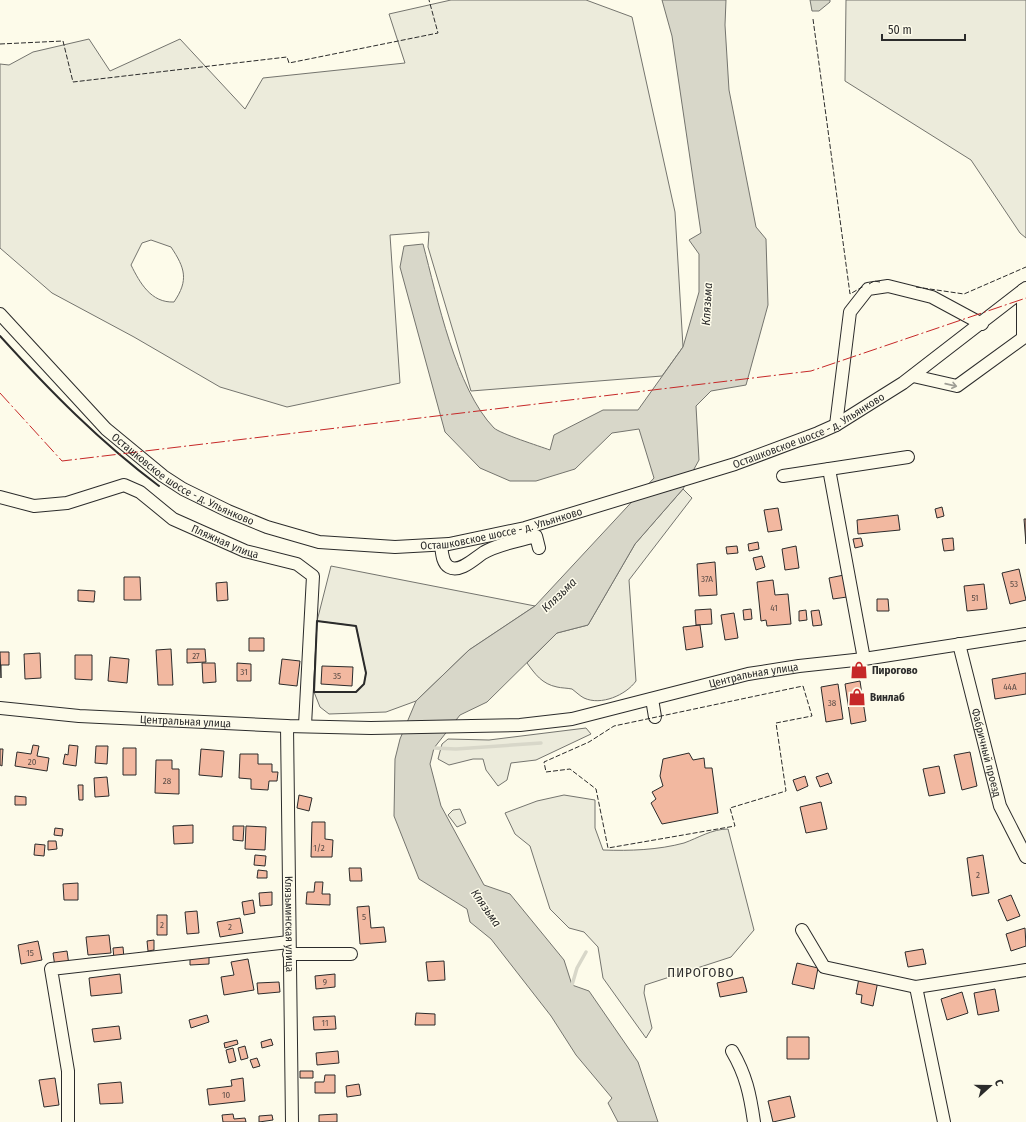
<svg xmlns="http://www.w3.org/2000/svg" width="1026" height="1122" font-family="'Fira Sans Condensed',sans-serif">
	<rect width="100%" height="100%" fill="#fdfbea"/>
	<path fill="#ecebdb" stroke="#74746e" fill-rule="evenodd" d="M451,0h135l46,17 43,195 8,135 -21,29 -191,15 -43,-144 1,-15 -39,3 10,148 -113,24 -67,-20 -86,-50 -82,-44 -52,-45v-184l9,1 24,-13 56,-13 21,32 70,-32 65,70 18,-31 142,-15 -16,-49zM151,240l20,7c14,21 18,33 3,55 -23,1 -34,-19 -43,-37l11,-22z
		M846,0h180v238l-6,-5 -49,-73 -126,-79z
		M683,489l9,9 -63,82 7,101c-10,14 -35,25 -52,17 -4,-2 -8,-6 -12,-9 -5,-1 -11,-1 -15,-2 -15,-3 -22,-13 -30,-24l30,-30 31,-8 47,-81z
		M331,566l204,40 -66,44 -53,51 -30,11 -57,2 -9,-7 -6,-15h42l8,-8 2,-11 -10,-47 -39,-5z
		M586,728l5,6 -55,26 -25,3 -4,17 -9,6 -12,-16 -3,-11h-10l-24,6 -11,-6 4,-15 6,-5 41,1z
		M564,795l31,5v28l8,22c27,1 55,0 81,-7 14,-5 28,-14 44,-14l26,101 -23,27 -86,28 -1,8 8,35 -6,10 -43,-60 -5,-31 -14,-15 -15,-4 -19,-19 -20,-63 -15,-12 -10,-21 32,-12z
		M460,809l6,14 -9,4 -9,-12 5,-5z"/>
	<path fill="#d8d7c9" stroke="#74746e" d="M662,0h64l-1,25 4,65 27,137 10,12 2,66 -22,80 -35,6 -15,15 3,54 -16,29 -48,55 -47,81 -31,8 -70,69 -27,13 -26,33 -4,16 11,42 43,79 26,9 54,66 8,25 17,6 49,71 20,60h-40l-10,-19 4,-5 -36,-43 -25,-39 -60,-77 -21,-17 -3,-13 -48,-30 -25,-63 1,-57 5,-20 16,-38 53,-51 66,-44 119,-128 -15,-49 -27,4 -37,36 -39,12h-26l-30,-13 -35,-36 -45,-165 4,-21 19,-2c14,53 33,145 71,184 7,6 45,18 56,22l4,-15 49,-25h35l45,-63 16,-55v-38l-10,-14 12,-7 -29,-197z
		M810,0h20v2l-11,9h-7z"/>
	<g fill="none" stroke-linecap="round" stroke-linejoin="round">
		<path stroke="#d8d7c9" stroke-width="3.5" d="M434,748l22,1 85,-6
			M572,985l5,-17 9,-16"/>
	</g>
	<path fill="#f2b8a0" stroke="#2b2b2b" d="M942,507l2,9 -7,2 -2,-9z
		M778,508l4,22 -14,2 -4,-22z
		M898,515l2,15 -42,4 -1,-14z
		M1024,519h2v25z
		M861,538l2,8 -8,2 -2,-9z
		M953,538l1,12 -10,1 -2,-12z
		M758,542l1,7 -10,2 -1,-7z
		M737,546l1,7 -11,1 -1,-7z
		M796,546l3,22 -14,2 -3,-21z
		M762,556l3,11 -9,3 -3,-12z
		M715,562l2,33 -18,1 -2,-32z
		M1019,569l7,31 -16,4 -8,-31z
		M844,575l3,22 -14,2 -4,-21z
		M124,577h16l1,23h-17z
		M773,580l2,15 13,-1 3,30 -24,2 -1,-6 -5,1 -4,-39z
		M227,582l1,18 -11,1 -1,-18z
		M984,584l3,25 -20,2 -3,-25z
		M78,590l17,1 -1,11 -16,-1z
		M877,599h11l1,12h-12z
		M711,609l1,15 -16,1 -1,-15z
		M751,609l1,10 -8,1 -1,-10z
		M806,610l1,10 -8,1v-10z
		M819,610l3,15 -9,1 -2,-15z
		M734,613l4,25 -13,2 -4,-25z
		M700,625l3,22 -17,3 -3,-23z
		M249,638h15v13h-15z
		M171,649l2,36h-15l-2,-35z
		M187,649h18l1,13 -19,1z
		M0,652h9v13h-8v13z
		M40,653l1,25 -16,1 -1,-25z
		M75,655h17v25l-17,-1z
		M110,657l19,2 -2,24 -19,-2z
		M282,659l18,2 -3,25 -18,-2z
		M202,663h13l1,19 -13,1z
		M237,663l14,1v17h-14z
		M322,666l31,1 -1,19 -31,-2z
		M1026,673v21l-31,5 -3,-20z
		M860,681l6,40 -15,3 -6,-40z
		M838,684l5,35 -17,3 -5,-35z
		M33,745l6,1 -2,10 12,2 -2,13 -32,-5 2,-14 14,2z
		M69,745l9,1 -2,20 -13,-2 2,-10 3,1z
		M96,746h12l-1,18 -12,-1z
		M123,748h13v27h-13z
		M0,749h3l-1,17 -2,-1z
		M201,749l23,2 -2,26 -23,-2z
		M970,752l7,34 -15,4 -8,-35z
		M689,753l4,7 11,-2 1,10h7l6,45 -56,11 -11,-21 5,-4 -4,-7 11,-6 -3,-10 3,-17z
		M240,754h18v10h14v8h6l-1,9h-8l-1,9 -17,-1v-10l-12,-1z
		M156,760h16v9h7v25l-24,-1z
		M939,766l6,27 -16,3 -6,-27z
		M828,773l4,10 -12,4 -4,-10z
		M805,776l3,10 -11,5 -4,-11z
		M107,777l2,19 -14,1 -1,-19z
		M78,785h5v15h-4z
		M299,795l13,3 -3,13 -12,-3z
		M15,796l11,1v8h-11z
		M821,802l6,27 -21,4 -6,-26z
		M312,822h13v17l8,1 -1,17h-21z
		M193,825v18l-19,1 -1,-18z
		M233,826h11l-1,15 -10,-1z
		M246,826l20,1 -1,23 -20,-1z
		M55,828l8,1 -1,7 -8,-1z
		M48,841h8l1,8 -9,1z
		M35,844l10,1 -1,11 -10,-1z
		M255,855l11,1 -1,10 -11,-1z
		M983,855l6,38 -17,3 -5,-38z
		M349,868h12l1,13h-12z
		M258,870l9,1v7h-10z
		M315,882h8l-1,12h8v11l-24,-1 1,-12h7z
		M78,883v17h-14l-1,-16z
		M272,892v13l-12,1 -1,-13z
		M1011,895l9,21 -13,5 -9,-21z
		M253,900l2,13 -11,2 -2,-13z
		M369,906l2,22 13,-1 2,15 -26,2 -3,-37z
		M197,911l2,22 -12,1 -2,-22z
		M157,915h10v20h-10z
		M240,918l3,15 -23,4 -3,-15z
		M1025,928l1,18 -15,5 -5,-17z
		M109,935l2,18 -23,2 -2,-18z
		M154,940v10l-6,1 -1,-10z
		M38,941l4,19 -21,4 -3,-19z
		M123,947l1,11 -10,1 -1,-11z
		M923,949l3,15 -18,3 -3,-15z
		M67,951l2,14 -14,2 -2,-14z
		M209,957v7l-19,1v-7z
		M248,959l6,31 -30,5 -3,-18 13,-2 -3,-13z
		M444,961l1,19 -17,1 -2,-19z
		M797,963l21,5 -4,21 -22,-5z
		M120,974l2,19 -31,3 -2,-18z
		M335,974v13l-19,2 -1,-13z
		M743,977l4,15 -27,5 -3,-14z
		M859,978l19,3 -5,25 -12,-3 1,-8 -6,-1z
		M279,982l1,10 -22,2 -1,-11z
		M995,989l4,22 -21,4 -4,-22z
		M962,992l6,21 -21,7 -6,-21z
		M416,1013l19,1v11h-20z
		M207,1015l2,7 -18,6 -2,-8z
		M335,1016l1,13 -22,1 -1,-13z
		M119,1026l2,13 -27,3 -2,-13z
		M787,1037h22v22h-22z
		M271,1039l2,6 -11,3 -1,-6z
		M237,1040l1,4 -13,4 -1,-5z
		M245,1046l3,12 -7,2 -3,-12z
		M233,1048l3,13 -7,2 -3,-13z
		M338,1051l1,12 -22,2 -1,-12z
		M257,1058l3,8 -7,2 -3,-8z
		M300,1071h13v7h-13z
		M325,1075h10v18h-20v-11h9z
		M55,1078l4,27 -15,2 -5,-27z
		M243,1078l2,23 -36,4 -2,-16 25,-3 -1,-6z
		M121,1082l2,21 -23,1 -2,-20z
		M359,1084l2,11 -14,2 -1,-11z
		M790,1096l5,21 -22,5 -5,-21z
		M233,1114l1,5 11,-1 1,4h-23l-1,-7z
		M337,1114v8h-18v-7z
		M272,1115l1,5 -14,2v-6z"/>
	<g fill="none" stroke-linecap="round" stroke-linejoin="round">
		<g stroke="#2b2b2b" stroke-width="14">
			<g id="minor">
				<path id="s1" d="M0,314l106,115 57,47 20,13 45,22 39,16 52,15 76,5 54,-3 76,-16 210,-64 83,-31 18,-8 67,-42 123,-95"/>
				<path d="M913,376l44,10 66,-48v-48"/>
				<path d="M836,425l14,-113 18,-23 20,-3 44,11 50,27"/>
				<path d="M829,469l35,190"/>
				<path d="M783,476l125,-19"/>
				<path id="s2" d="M0,497l34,9 33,-3 57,-18 16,7 33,27 72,32 52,13 16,12 -8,149"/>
				<path d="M441,545c1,7 1,18 8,22 11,6 25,-8 34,-14 15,-9 35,-12 53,-17l3,12"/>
				<path id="s3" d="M959,644l41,162 26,51"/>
				<path d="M652,699l3,18"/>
				<path id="s4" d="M0,708l79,8 208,10 84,2 149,-3 52,-6 176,-45 51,-8 65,-7 162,-25"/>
				<path id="s5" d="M287,726l5,396"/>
				<path d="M802,930l22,37 92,20 110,-17"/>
				<path d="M289,954h62"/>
				<path d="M916,987l28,135"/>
				<path d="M732,1051c14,24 18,43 22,71"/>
				<path d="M68,1122v-51l-17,-102 238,-27"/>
			</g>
		</g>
		<use href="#minor" stroke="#fdfbea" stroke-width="12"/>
		<path stroke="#2b2b2b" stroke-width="1" stroke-dasharray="5 2" stroke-linecap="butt" d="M813,19l37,275 14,-8
			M0,44l63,-3 10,41 214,-25 2,6 149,-30 -9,-33
			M869,284l5,-3 6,1
			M916,287l48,7 62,-27
			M803,686l9,30 -36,7 10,68 -56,17 5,18 -127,22 -12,-59 -26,-20 -24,3 -2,-10 45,-20 25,-16z"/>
		<path stroke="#2b2b2b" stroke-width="2" d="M0,336c49,54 100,106 159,150
			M317,621l39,5 10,47 -2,11 -8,8h-42z"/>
		<path stroke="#c62828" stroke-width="1" stroke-dasharray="14 3 2 3" stroke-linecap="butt" d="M0,393l62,68 749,-90 215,-73"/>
	</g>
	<defs><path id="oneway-shaft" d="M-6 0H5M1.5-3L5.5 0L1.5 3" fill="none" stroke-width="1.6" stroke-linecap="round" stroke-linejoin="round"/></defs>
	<use stroke="#9e9d94" href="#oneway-shaft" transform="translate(951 385) rotate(13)"/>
	<defs>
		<g id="shop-bare" transform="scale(1.38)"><path d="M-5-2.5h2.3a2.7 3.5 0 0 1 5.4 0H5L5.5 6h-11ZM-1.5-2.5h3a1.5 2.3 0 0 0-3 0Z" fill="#c62828" stroke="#fdfbea" stroke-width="2.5" paint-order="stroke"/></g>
	</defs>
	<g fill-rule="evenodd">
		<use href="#shop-bare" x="859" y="670"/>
		<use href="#shop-bare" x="857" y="697"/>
	</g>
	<g text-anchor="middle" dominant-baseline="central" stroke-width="3" stroke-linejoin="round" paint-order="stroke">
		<g font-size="9" fill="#5d4e48">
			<text x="707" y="579">37А</text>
			<text x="1014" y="584">53</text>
			<text x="975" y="598">51</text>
			<text x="774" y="608">41</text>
			<text x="196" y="656">27</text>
			<text x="244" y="672">31</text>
			<text x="337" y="676">35</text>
			<text x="1010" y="687">44А</text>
			<text x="832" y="703">38</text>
			<text x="32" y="762">20</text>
			<text x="167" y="781">28</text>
			<text x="319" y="848">1/2</text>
			<text x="978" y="875">2</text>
			<text x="364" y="917">5</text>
			<text x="162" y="925">2</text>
			<text x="230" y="927">2</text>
			<text x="30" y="953">15</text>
			<text x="325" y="982">9</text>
			<text x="325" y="1023">11</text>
			<text x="226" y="1095">10</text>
		</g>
		<g font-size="11" fill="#2b2b2b" stroke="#fdfbea">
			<text stroke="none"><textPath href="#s1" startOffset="909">Осташковское шоссе - д. Ульянково</textPath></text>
			<text stroke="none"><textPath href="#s1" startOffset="249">Осташковское шоссе - д. Ульянково</textPath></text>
			<text stroke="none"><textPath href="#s1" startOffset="585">Осташковское шоссе - д. Ульянково</textPath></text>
			<text stroke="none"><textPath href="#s2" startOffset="245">Пляжная улица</textPath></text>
			<text stroke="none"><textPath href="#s4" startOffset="760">Центральная улица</textPath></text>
			<text stroke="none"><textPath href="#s4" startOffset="186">Центральная улица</textPath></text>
			<text stroke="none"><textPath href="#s3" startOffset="112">Фабричный проезд</textPath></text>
			<text stroke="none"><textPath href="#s5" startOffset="198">Клязьминская улица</textPath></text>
		</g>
		<g font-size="11" font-weight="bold" fill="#2b2b2b" stroke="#fdfbea" text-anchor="start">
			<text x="872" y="670">Пирогово</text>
			<text x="870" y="697">Винлаб</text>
		</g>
		<g font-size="12" font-style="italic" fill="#2b2b2b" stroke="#fdfbea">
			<text transform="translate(707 304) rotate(-87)">Клязьма</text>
			<text transform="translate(559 595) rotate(-44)">Клязьма</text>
			<text transform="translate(486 908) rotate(55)">Клязьма</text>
		</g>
		<g font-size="13" letter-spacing="1" fill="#2b2b2b" stroke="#fdfbea">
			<text x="701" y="972">ПИРОГОВО</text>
		</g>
	</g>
	<g transform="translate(990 1086) rotate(69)" stroke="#fdfbea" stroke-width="3" paint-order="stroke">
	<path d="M0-3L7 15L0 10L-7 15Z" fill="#2b2b2b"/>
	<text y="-6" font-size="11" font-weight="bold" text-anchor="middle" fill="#2b2b2b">С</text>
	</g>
	<path d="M882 34v6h83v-6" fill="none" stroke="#2b2b2b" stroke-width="2"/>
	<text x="888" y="34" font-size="12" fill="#2b2b2b" stroke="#fdfbea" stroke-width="3" paint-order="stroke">50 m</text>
</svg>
